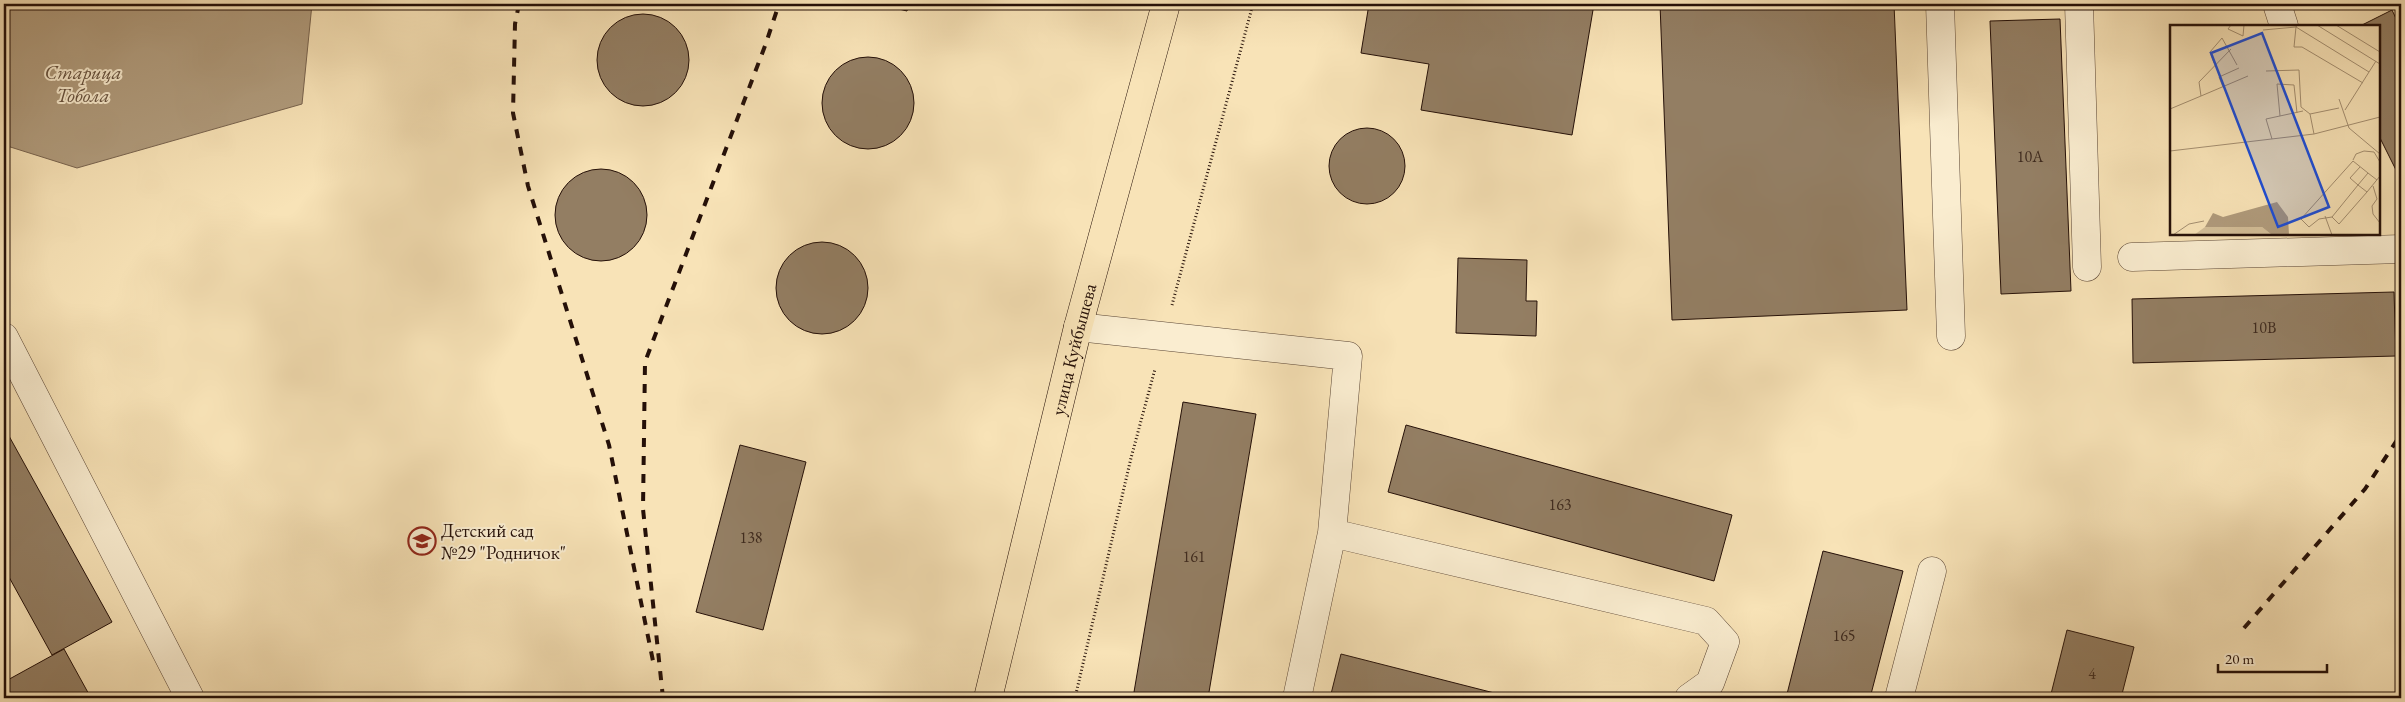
<svg xmlns="http://www.w3.org/2000/svg" width="2405" height="702" font-family="'EB Garamond',serif">
	<rect width="100%" height="100%" fill="#f8e3b7"/>
	<filter id="stains"><feTurbulence type="fractalNoise" baseFrequency=".004" numOctaves="4"/><feColorMatrix values="0 0 0 0 .2 0 0 0 0 .09 0 0 0 0 .02 0 0 0 .5 -.17"/></filter>
	<radialGradient id="worn" r=".72"><stop offset=".6" stop-color="#630" stop-opacity="0"/><stop offset="1" stop-color="#630" stop-opacity=".3"/></radialGradient>
	<path fill="#b09b7c" stroke="#78634e" d="M4,4h308l-10,100 -225,64 -73,-23z"/>
	<path fill="#937e63" stroke="#251008" d="M879,4h30l-2,7z
		M1369,4h225l-22,131 -151,-25 8,-46 -68,-11z
		M1660,4h234l13,306 -235,10z
		M2392,10l9,19v151l-22,-44v-110h-19z
		M597 60a46 46 0 1 1 92 0a46 46 0 1 1-92 0Z
		M2060,19l11,272 -70,3 -11,-273z
		M822 103a46 46 0 1 1 92 0a46 46 0 1 1-92 0Z
		M1329 166a38 38 0 1 1 76 0a38 38 0 1 1-76 0Z
		M555 215a46 46 0 1 1 92 0a46 46 0 1 1-92 0Z
		M776 288a46 46 0 1 1 92 0a46 46 0 1 1-92 0Z
		M1458,258l69,2 -1,41h11l-1,35 -80,-3z
		M2394,292l2,64 -263,7 -1,-64z
		M1183,402l73,12 -48,284h-75z
		M1406,425l326,90 -18,66 -326,-89z
		M4,427l108,195 -60,33 -48,-87z
		M740,445l66,17 -43,168 -67,-18z
		M1823,551l80,20 -33,127h-84z
		M2067,630l67,17 -13,51h-71z
		M64,649l27,49h-82l-5,-9v-7z
		M1341,654l173,44h-184z"/>
	<g fill="none" stroke-linecap="round" stroke-linejoin="round">
		<g stroke="#5a4534" stroke-width="29">
			<path id="minor" d="M1940,4l11,332
				M2079,4l8,263
				M2277,4l7,22
				M2132,257l269,-8
				M1078,327l270,29 -16,177 -35,165
				M4,337l186,361
				M1332,533l374,88 19,21 -15,41 -21,15
				M1899,698l33,-127"/>
		</g>
		<g stroke="#251008" stroke-width="29">
			<g id="major">
				<path id="s1" d="M988,698l90,-371 88,-323"/>
			</g>
		</g>
		<path stroke="#251008" stroke-width="3" stroke-dasharray="1 2.5" stroke-linecap="butt" d="M1172,305l81,-301
			M1075,698l56,-240 24,-89"/>
		<use href="#minor" stroke="#faedd0" stroke-width="28"/>
		<use href="#major" stroke="#f8e3b7" stroke-width="28"/>
		<path stroke="#251008" stroke-width="4" stroke-dasharray="9 9" stroke-linecap="butt" d="M519,4l-4,20 -2,89 15,73 81,259 44,216
			M2244,628l121,-139 36,-55
			M663,698l-20,-189 2,-147 120,-316 14,-42"/>
	</g>
	<defs>
		<g id="school-ring" transform="scale(1.4375)"><circle r="9.5" fill="#faedd0" stroke="#8f2418" stroke-width="1.5"/><path d="M0-5L7-2L0 1L-7-2ZM-4 1L0 2.5L4 1V4Q0 6-4 4Z" fill="#8f2418"/></g>
	</defs>
	<g fill-rule="evenodd">
		<use href="#school-ring" x="422" y="541"/>
	</g>
	<g text-anchor="middle" dominant-baseline="central" stroke-width="4" stroke-linejoin="round" paint-order="stroke">
		<g font-size="16" fill="#402c1f">
			<text x="2030" y="156">10А</text>
			<text x="2264" y="327">10В</text>
			<text x="1560" y="504">163</text>
			<text x="751" y="537">138</text>
			<text x="1194" y="556">161</text>
			<text x="1844" y="635">165</text>
			<text x="2092" y="673">4</text>
		</g>
		<g font-size="19" fill="#251008" stroke="#faedd0">
			<text stroke="none"><textPath href="#s1" startOffset="359">улица Куйбышева</textPath></text>
		</g>
		<g font-size="19" fill="#251008" stroke="#faedd0" text-anchor="start">
			<text x="441" y="530">Детский сад<tspan x="441" dy="22">№29 "Родничок"</tspan></text>
		</g>
		<g font-size="20" font-style="italic" fill="#644f3c" stroke="#faedd0">
			<text x="83" y="72">Старица<tspan x="83" dy="23">Тобола</tspan></text>
		</g>
	</g>
	<g transform="translate(2170 25)">
		<rect width="210" height="210" fill="#f8e3b7"/>
		<path d="M35,202h57l10,8h-78z" fill="#d4bf99"/>
		<path d="M107,177l11,15 1,18h-17l-10,-8h-57l8,-14 10,4z" fill="#b09b7c"/>
		<path fill="none" stroke="#a48f71" stroke-width="1" d="M61,0l-3,4 15,7 1,-11M127,0l-1,2 73,45 7,-11M147,0l63,39M166,0l44,27M93,5l33,-3 -2,20h8l61,36M44,38l-4,-11 12,-14 15,27M96,46l33,-1 2,37 9,7 4,20M53,62l-4,-10 20,-9M31,71l47,-20M169,74l10,29 31,26M0,84l31,-13 -2,-14 32,-33M175,85l24,-38M140,89l29,-6M110,91l-3,-32 17,1 3,28M102,114l-6,-20 37,-8M0,126l144,-17 66,-17M183,135l3,-6 8,-3 10,1 6,10M190,142l-10,11 8,7 10,-12 9,7M203,161l4,13 -5,7 1,8 7,9M197,167l-9,-7 -26,32 7,7 28,-32 13,-16M155,191l7,19M162,192l-13,2 -10,8 -8,-8 52,-58 15,12M3,210l16,-11 15,-3"/>
		<path fill="#1d4ed8" fill-opacity="0.15" stroke="#1d4ed8" stroke-width="2.5" d="M92,8l67,174 -51,20 -67,-174z"/>
		<rect width="210" height="210" fill="none" stroke="#251008" stroke-width="2.5"/>
	</g>
	<rect width="2405" height="702" fill="none" stroke="#f8e3b7" stroke-width="20"/>
	<rect x="5" y="5" width="2395" height="692" fill="none" stroke="#251008" stroke-width="2.5"/>
	<rect x="10" y="10" width="2385" height="682" fill="none" stroke="#251008"/>
	<path d="M2218 664v8h109v-8" fill="none" stroke="#251008" stroke-width="2.5"/>
	<text x="2225" y="664" font-size="15" fill="#251008" stroke="#faedd0" stroke-width="4" paint-order="stroke">20 m</text>
	<rect width="100%" height="100%" filter="url(#stains)"/>
	<rect width="100%" height="100%" fill="url(#worn)"/>
</svg>
